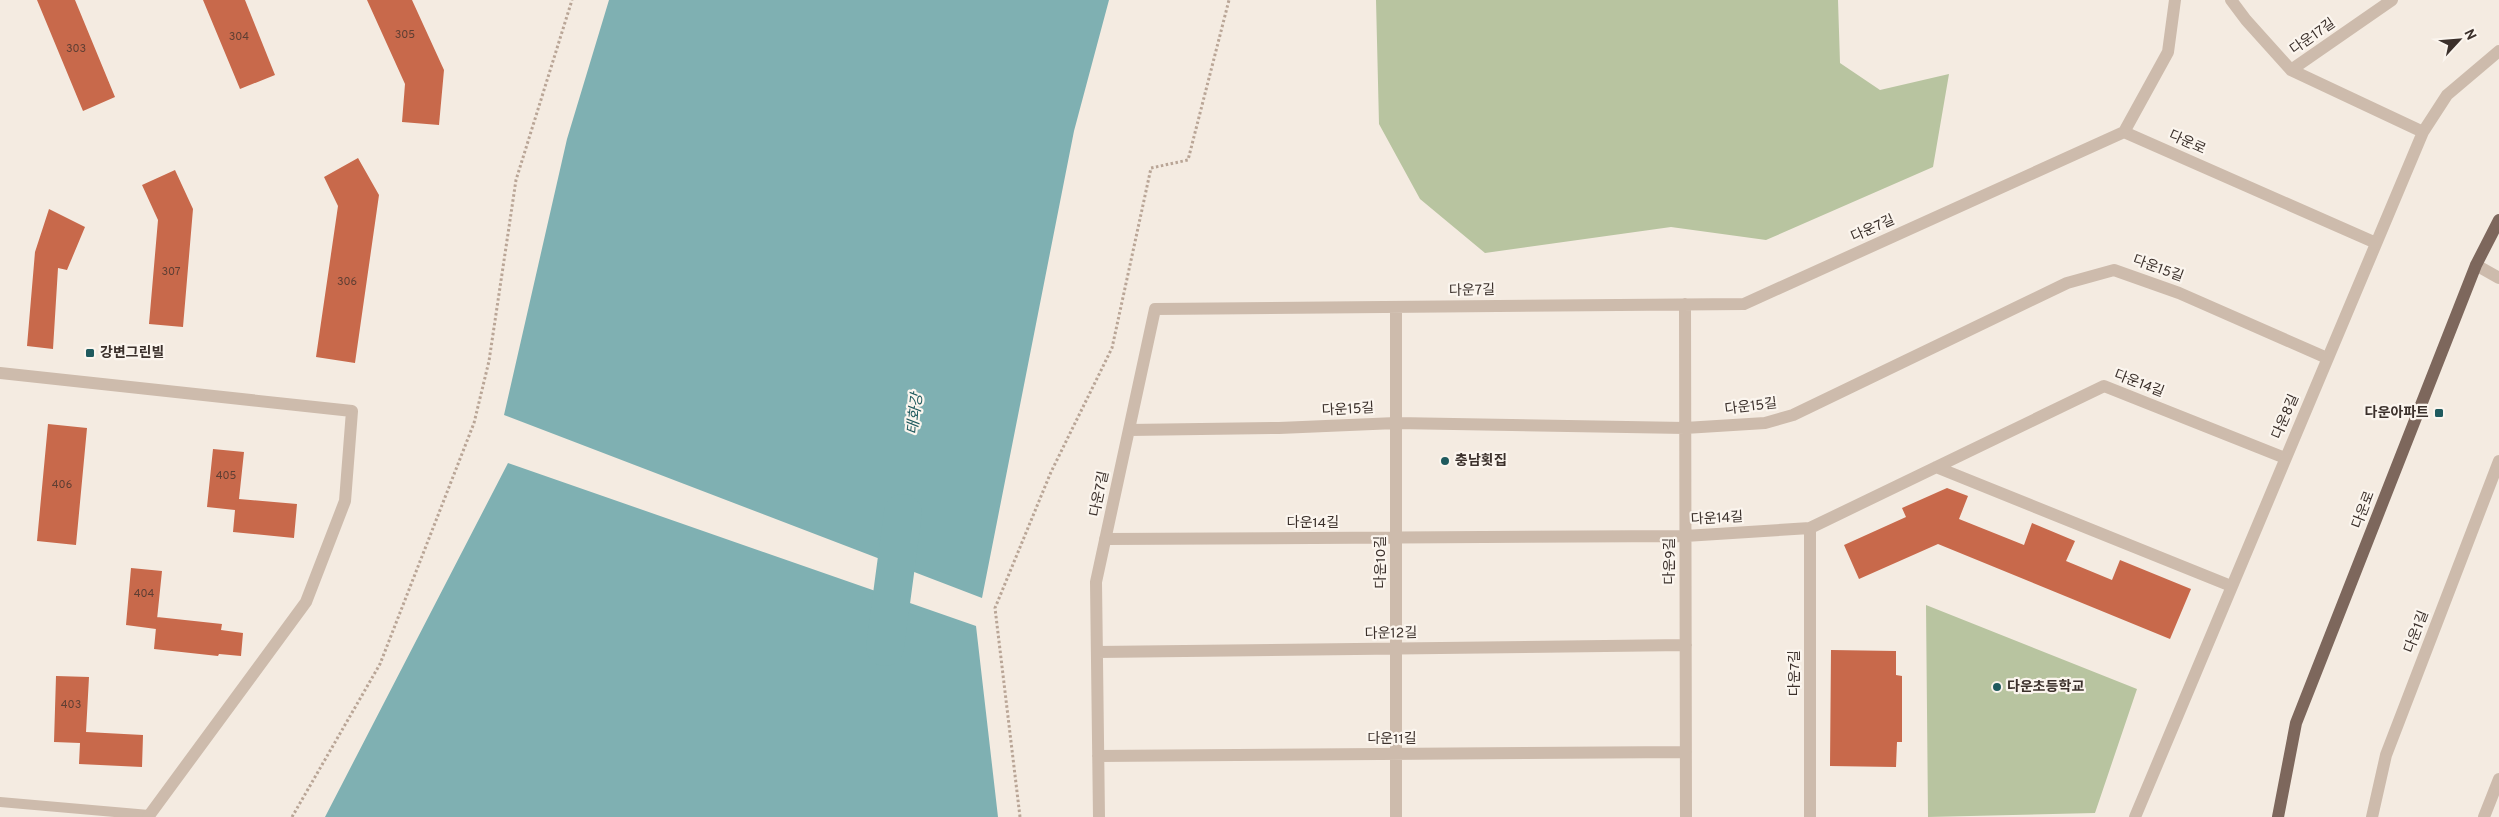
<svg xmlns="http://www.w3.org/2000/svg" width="2499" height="817" font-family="Overpass,'Noto Sans KR',sans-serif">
	<rect width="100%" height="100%" fill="#f4ebe1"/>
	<path fill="#b8c4a0" d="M1376,0h462l2,63 40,27 69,-16 -16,93 -167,73 -95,-13 -186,26 -65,-54 -41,-75z
		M1926,605l211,84 -42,124 -167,4z"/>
	<path fill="#7fb0b2" d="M609,0h500l-35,131 -92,467 -478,-183 63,-276z
		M508,463l468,163 22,191h-673z"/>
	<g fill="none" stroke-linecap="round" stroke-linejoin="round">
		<path stroke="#7fb0b2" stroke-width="38" d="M885,647l18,-134"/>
	</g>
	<path fill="#c8694b" d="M37,0h38l40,97 -32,14z
		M203,0h42l30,75 -35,14z
		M367,0h45l32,70 -5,55 -37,-3 3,-38z
		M358,158l21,37 -24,168 -39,-6 22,-151 -14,-29z
		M175,170l18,39 -10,118 -34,-3 9,-104 -16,-35z
		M49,209l36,18 -18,43 -9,-2 -5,81 -26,-3 8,-94z
		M48,424l39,4 -11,117 -39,-4z
		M213,449l31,3 -5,47 58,5 -3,34 -61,-6 2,-22 -28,-3z
		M1947,488l21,8 -9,23 65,26 8,-22 43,18 -9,20 46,19 8,-20 71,29 -21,50 -232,-95 -79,35 -15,-34 62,-28 -4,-9z
		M131,568l31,3 -6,58 -30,-4z
		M157,617l65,7 -1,6 22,3 -2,23 -22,-2 -1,2 -64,-7z
		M1831,650l65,1v24l6,1v66h-5l-1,25 -66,-1z
		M56,676l33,1 -3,55 57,3 -1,32 -63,-3 1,-21 -26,-1z"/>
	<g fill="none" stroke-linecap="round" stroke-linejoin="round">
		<path stroke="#b9a596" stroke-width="3" stroke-dasharray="2.5 2.5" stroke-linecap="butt" d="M292,817l88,-153 94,-241 15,-62 27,-181 56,-180
			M1020,817l-25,-209 56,-136 61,-124 39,-180 37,-8 41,-160"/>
		<path stroke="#cdbbac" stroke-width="10" d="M0,802l149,13"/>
		<path stroke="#cdbbac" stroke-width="12" d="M2231,0l15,20 45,50 132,62
			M2291,70l101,-70
			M2124,132l252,111
			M2476,265l23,13
			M1685,304l1,513
			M1396,307v510
			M0,373l352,38 -7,90 -39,101 -158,215
			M1129,430l150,-2 117,-5 289,5 80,-5 28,-8 274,-132 47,-13 65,23 148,65
			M1936,467l295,119
			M1105,539l580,-3 125,-8 294,-142 181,72
			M1097,652l589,-7
			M1098,756l588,-4
			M1099,817l-3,-235 59,-273 589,-5 380,-172 44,-80 7,-52
			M1810,817v-289
			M2135,817l288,-685 24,-37 52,-44
			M2372,817l14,-62 113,-294
			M2484,817l15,-38"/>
		<path stroke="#7d675c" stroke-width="12" d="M2278,817l18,-94 180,-458 23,-45"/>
	</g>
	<g fill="#1f5a5e" stroke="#fbf5ee" stroke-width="2">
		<rect x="85" y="348" width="10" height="10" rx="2.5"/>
		<rect x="2434" y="408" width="10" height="10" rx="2.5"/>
		<circle cx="1445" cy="461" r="5"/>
		<circle cx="1997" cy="687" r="5"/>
	</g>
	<g text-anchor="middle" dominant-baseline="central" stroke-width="4.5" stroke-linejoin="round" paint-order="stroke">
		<g font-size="11" fill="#5e3e33">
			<text x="405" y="35">305</text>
			<text x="239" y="37">304</text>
			<text x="76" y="49">303</text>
			<text x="171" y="272">307</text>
			<text x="347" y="282">306</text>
			<text x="226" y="476">405</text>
			<text x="62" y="485">406</text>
			<text x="144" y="594">404</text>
			<text x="71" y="705">403</text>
		</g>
		<g font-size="14" fill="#3b302b" stroke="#fbf5ee">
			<text transform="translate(2313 37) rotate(-35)">다운17길</text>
			<text transform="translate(2187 143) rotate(24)">다운로</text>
			<text transform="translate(1873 229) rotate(-24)">다운7길</text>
			<text transform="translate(2158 269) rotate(20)">다운15길</text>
			<text transform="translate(1472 291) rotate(-1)">다운7길</text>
			<text transform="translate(2139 384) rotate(21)">다운14길</text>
			<text transform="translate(1751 407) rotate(-7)">다운15길</text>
			<text transform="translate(1348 410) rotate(-3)">다운15길</text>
			<text transform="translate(2286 417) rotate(-67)">다운8길</text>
			<text transform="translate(1100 494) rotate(-78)">다운7길</text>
			<text transform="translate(2364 510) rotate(-69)">다운로</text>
			<text transform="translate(1717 519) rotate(-3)">다운14길</text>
			<text x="1313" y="523">다운14길</text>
			<text transform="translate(1670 561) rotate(-90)">다운9길</text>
			<text transform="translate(1381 562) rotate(-90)">다운10길</text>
			<text transform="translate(2417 632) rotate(-69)">다운1길</text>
			<text transform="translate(1391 634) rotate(-1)">다운12길</text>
			<text transform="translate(1795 673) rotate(-90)">다운7길</text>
			<text x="1392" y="739">다운11길</text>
		</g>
		<g font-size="14" font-weight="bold" fill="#3b302b" stroke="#fbf5ee" text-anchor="start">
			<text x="100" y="353">강변그린빌</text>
			<text x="2429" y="413" text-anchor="end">다운아파트</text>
			<text x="1455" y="461">충남횟집</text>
			<text x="2007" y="687">다운초등학교</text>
		</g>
		<g font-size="15" font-style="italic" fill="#1f5a5e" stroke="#fbf5ee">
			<text transform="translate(916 414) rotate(-83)">태화강</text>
		</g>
	</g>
	<g transform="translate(2459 40) rotate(64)" stroke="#fbf5ee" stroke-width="4" paint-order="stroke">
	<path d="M0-4L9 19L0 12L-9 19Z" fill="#3b302b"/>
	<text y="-8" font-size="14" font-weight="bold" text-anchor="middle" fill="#3b302b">N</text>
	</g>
</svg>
